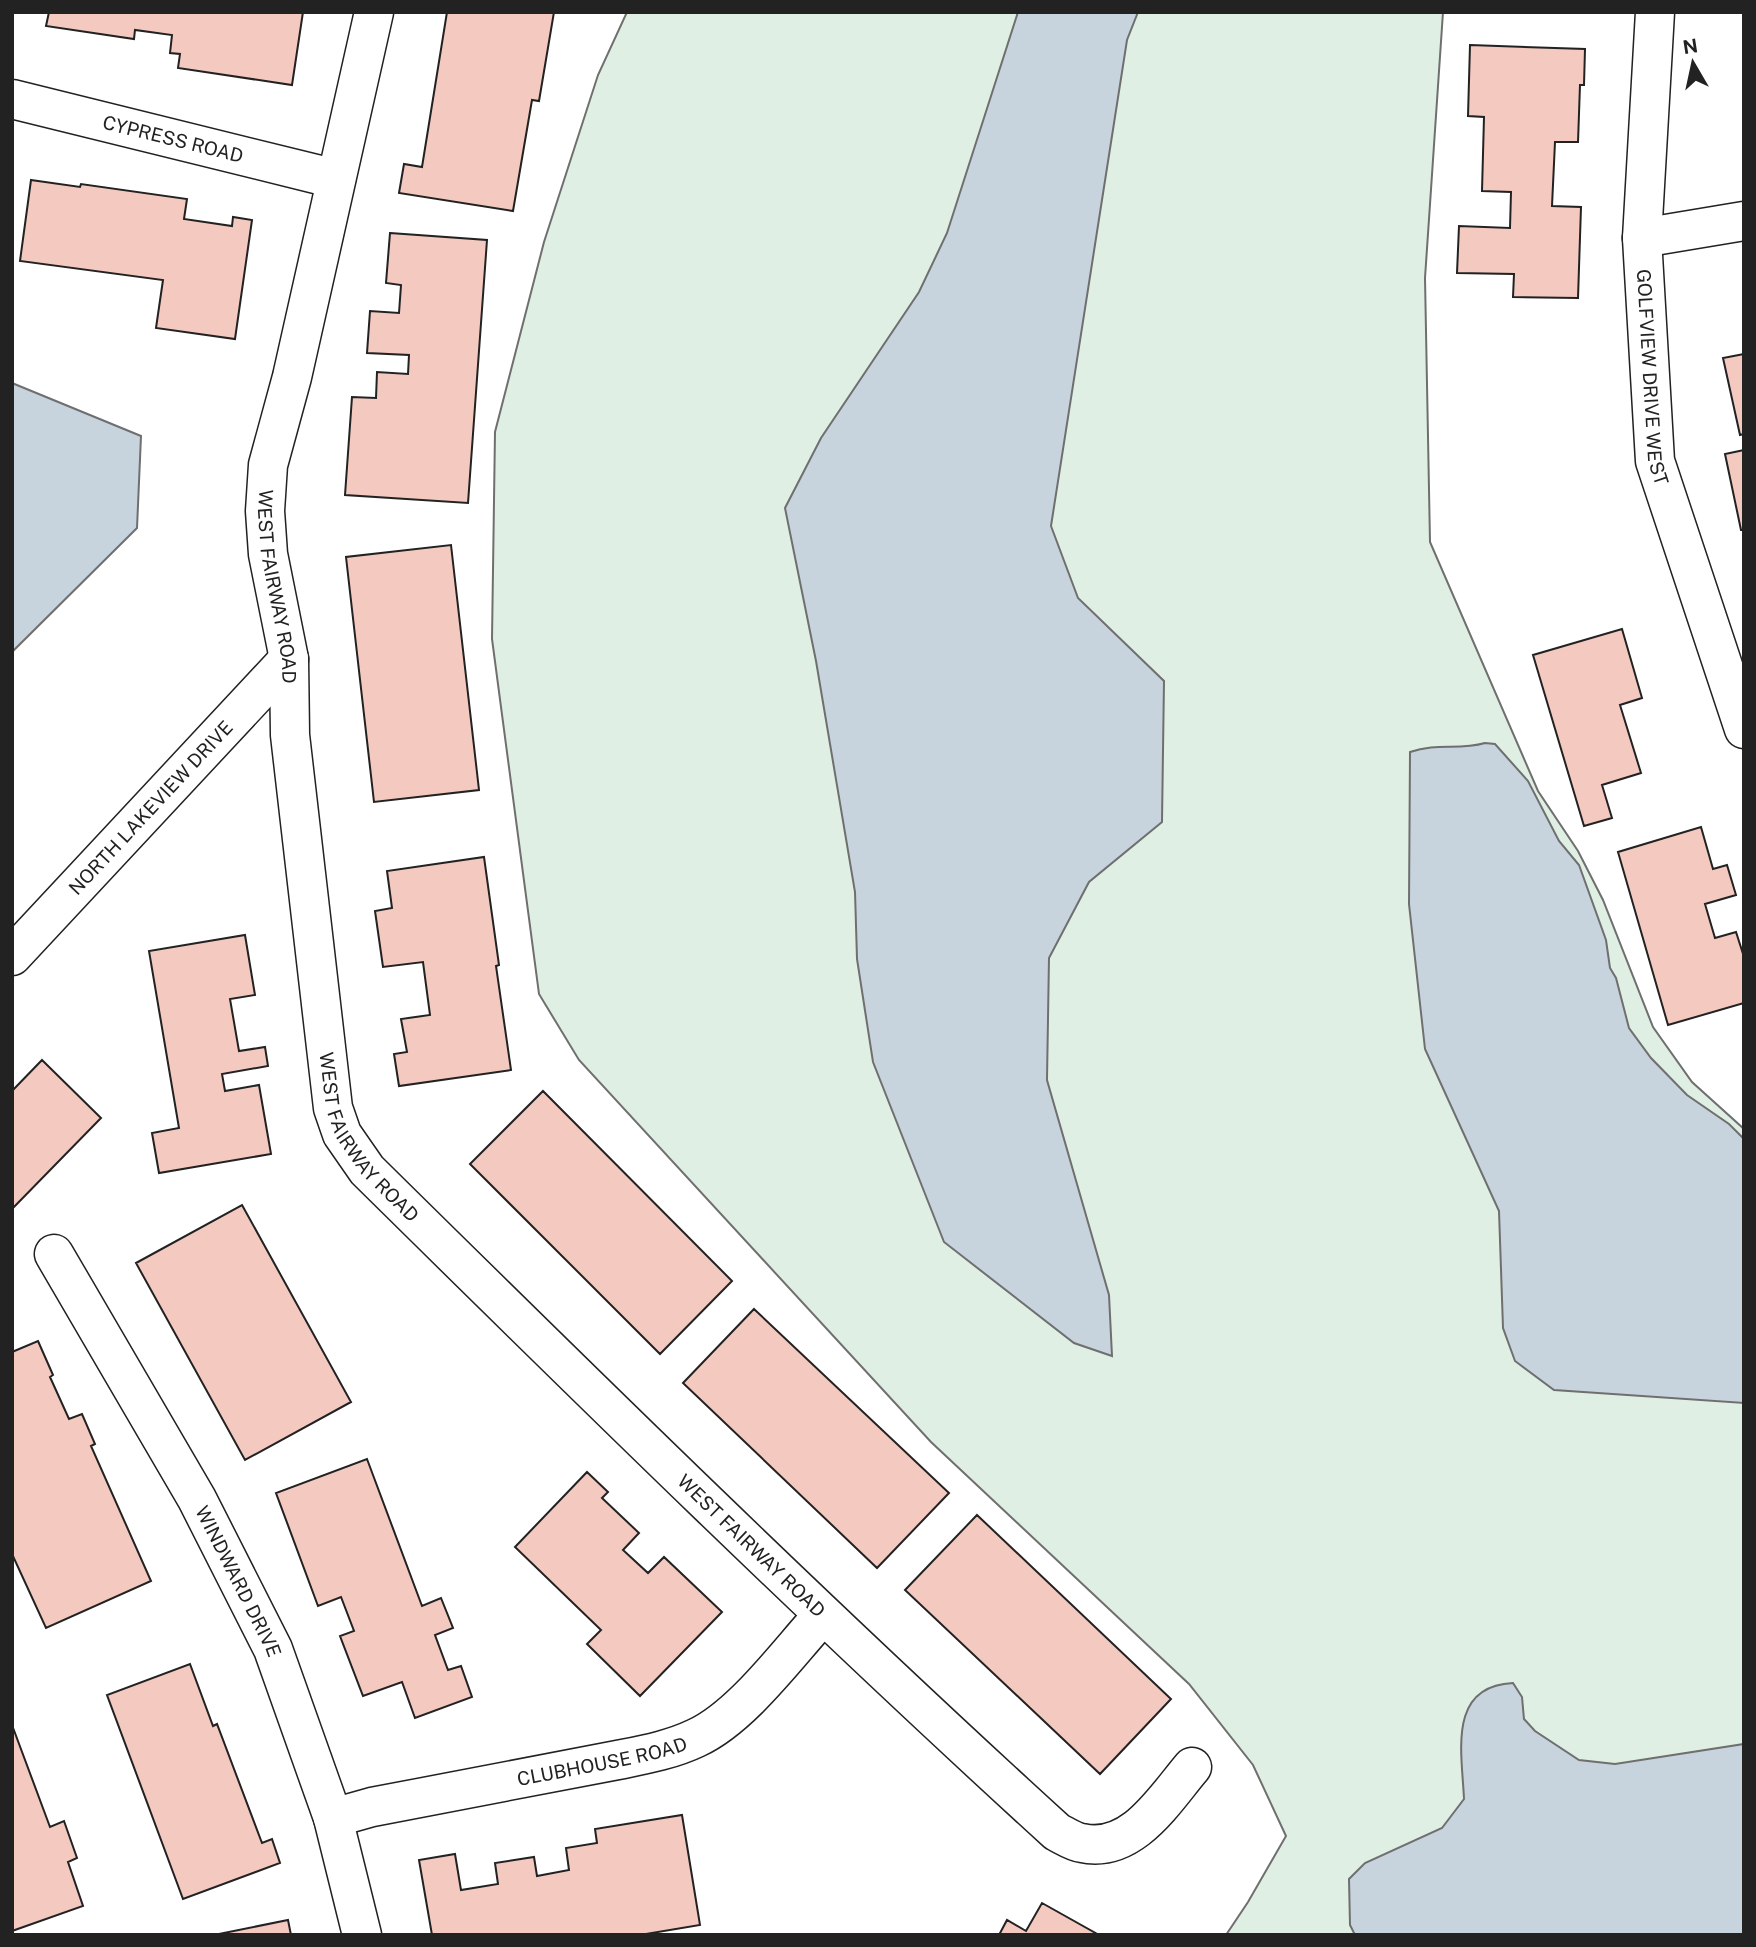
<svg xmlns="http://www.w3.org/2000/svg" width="1756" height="1947" font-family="'Public Sans',sans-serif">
	<rect width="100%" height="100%" fill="#fff"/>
	<path fill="#e0efe3" stroke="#6f6f6f" stroke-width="2" d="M627,12h816l-18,266 5,264 108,249 40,60 25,49 50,127 39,55 52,47v806h-518l22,-33 38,-66 -33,-71 -64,-81 -258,-242 -352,-382 -40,-66 -47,-355 3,-207 49,-190 54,-167z"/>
	<path fill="#c7d3dd" stroke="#6f6f6f" stroke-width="2" d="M1018,12h120l-11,28 -76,486 27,72 86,83 -2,141 -73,60 -40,76 -2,122 62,215 3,61 -38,-13 -130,-101 -71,-180 -16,-103 -2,-67 -39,-231 -31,-153 36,-70 98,-146 28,-59z
		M12,383l129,53 -4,92 -125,124z
		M1485,743l10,1 33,37 31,60 20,24 27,75 4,28 6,10 13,50 22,30 36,37 42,29 15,15v264l-190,-13 -39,-29 -12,-33 -4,-117 -74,-162 -16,-145 1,-152c28,-10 48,-1 75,-9z
		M1513,1683l9,14 2,22 11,12 44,29 36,4 129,-20v191h-389l-5,-10 -1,-46 16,-16 77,-35 22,-29c-2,-46 -17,-113 49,-116z"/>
	<path fill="#f3c9c0" stroke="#222" stroke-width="2" d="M49,12h254l-11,73 -114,-17 2,-14 -10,-1 2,-18 -37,-5 -1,9 -88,-13z
		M447,12h107l-15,89 -7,-1 -19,111 -114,-18 5,-29 18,3z
		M1470,45l115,4 -1,36h-4l-2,57h-23l-3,64 29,1 -3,91 -65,-1 1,-23 -57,-1 2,-47 51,2 1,-36 -29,-1 2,-74 -16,-1z
		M31,180l49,7 1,-3 106,15 -3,20 48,7 1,-9 19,3 -17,119 -79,-11 7,-48 -143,-19z
		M390,233l97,7 -19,263 -123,-8 7,-98 24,1 1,-26 31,2 1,-19 -42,-2 3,-42 29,2 2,-28 -15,-2z
		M1744,354v80l-4,1 -17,-77z
		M1744,450v80h-3l-16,-76z
		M451,545l28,245 -105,12 -28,-245z
		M1622,629l20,69 -22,7 21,68 -39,12 10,33 -28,8 -51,-171z
		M1701,827l12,42 14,-4 9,30 -31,9 10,34 21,-6 8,25v46l-76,22 -50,-173z
		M484,857l15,108 -3,1 15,104 -112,16 -5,-32 13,-2 -6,-33 29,-4 -7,-53 -40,5 -8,-56 17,-3 -5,-37z
		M245,935l10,60 -25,4 9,52 26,-4 3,19 -46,8 3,17 34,-6 12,69 -112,19 -7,-40 27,-5 -30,-177z
		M42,1060l59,58 -89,91v-118z
		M543,1091l189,190 -72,73 -190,-190z
		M242,1205l109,197 -106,58 -109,-197z
		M754,1309l195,184 -72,75 -194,-185z
		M38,1341l15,34 -3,2 19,42 13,-5 13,30 -4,2 60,135 -105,47 -34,-74v-202z
		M367,1459l55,147 19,-8 12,30 -18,7 13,35 13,-4 11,31 -57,21 -13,-36 -39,14 -23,-60 14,-5 -13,-34 -23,9 -42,-113z
		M587,1472l21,20 -6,6 37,35 -16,17 25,23 16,-16 58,55 -82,84 -53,-52 14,-14 -86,-83z
		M977,1515l194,184 -71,75 -195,-184z
		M190,1664l23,62 4,-2 45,119 10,-4 8,24 -97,36 -76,-204z
		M12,1725l38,102 14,-6 13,37 -9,4 15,44 -71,25z
		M682,1815l18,110 -60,10h-208l-13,-75 36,-6 6,36 37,-6 -3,-21 39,-6 3,19 32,-6 -3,-22 31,-5 -2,-14z
		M1042,1903l57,32h-100l8,-15 19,11z
		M288,1920l3,15h-77z"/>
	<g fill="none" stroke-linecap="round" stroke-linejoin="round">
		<g stroke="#222" stroke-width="41">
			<g id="minor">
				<path id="s1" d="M374,12l-82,365 -24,88 -3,46 3,43 21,105 1,76 43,373 9,26 25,36c227,224 454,447 690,662 8,4 17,10 25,11 50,11 82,-43 110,-76"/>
				<path id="s2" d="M1655,12l-13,226 13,223 89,268"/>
				<path id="s3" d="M12,99l324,80"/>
				<path d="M1642,238l102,-17"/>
				<path id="s4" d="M12,956l277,-297"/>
				<path id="s5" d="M54,1254l143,245 76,150 60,169 29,117"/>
				<path id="s6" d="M333,1818l39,-11 251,-48c25,-5 50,-10 73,-21 46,-21 92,-85 127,-123"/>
			</g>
		</g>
		<use href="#minor" stroke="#fff" stroke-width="38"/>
	</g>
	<g text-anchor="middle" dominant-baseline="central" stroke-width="5" stroke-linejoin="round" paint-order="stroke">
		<g font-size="19" fill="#222" stroke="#fff">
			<text stroke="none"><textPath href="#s3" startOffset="166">CYPRESS ROAD</textPath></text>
			<text stroke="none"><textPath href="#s2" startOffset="366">GOLFVIEW DRIVE WEST</textPath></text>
			<text stroke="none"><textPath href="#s1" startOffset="588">WEST FAIRWAY ROAD</textPath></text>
			<text stroke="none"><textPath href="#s4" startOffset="203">NORTH LAKEVIEW DRIVE</textPath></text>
			<text stroke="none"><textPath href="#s1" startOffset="1155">WEST FAIRWAY ROAD</textPath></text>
			<text stroke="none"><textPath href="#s1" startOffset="1722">WEST FAIRWAY ROAD</textPath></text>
			<text stroke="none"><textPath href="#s5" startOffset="376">WINDWARD DRIVE</textPath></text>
			<text stroke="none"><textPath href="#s6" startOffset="275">CLUBHOUSE ROAD</textPath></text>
		</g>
	</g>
	<rect width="1756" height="1947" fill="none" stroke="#222222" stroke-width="28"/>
	<g transform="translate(1693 63) rotate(351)" stroke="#ffffff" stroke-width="5" paint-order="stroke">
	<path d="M0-5L12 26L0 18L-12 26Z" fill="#222222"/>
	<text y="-10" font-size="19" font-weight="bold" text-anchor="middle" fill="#222222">N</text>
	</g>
</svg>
